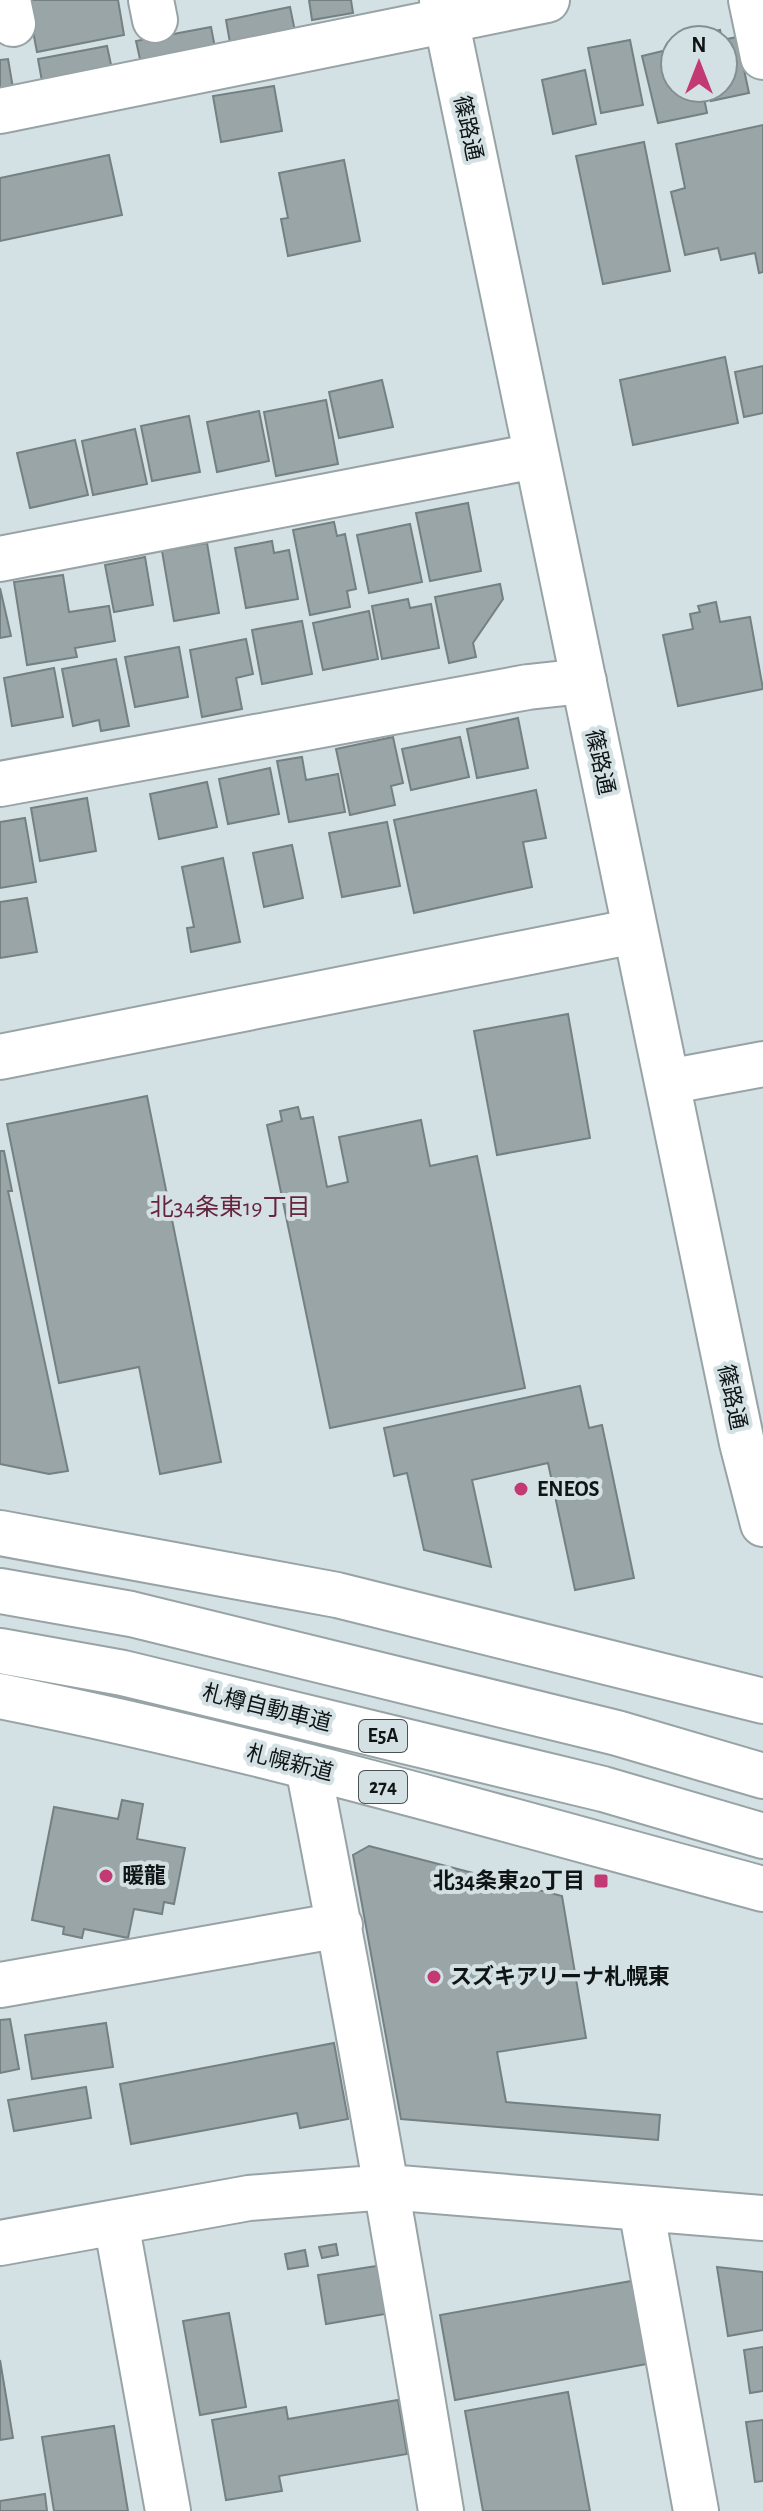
<svg xmlns="http://www.w3.org/2000/svg" width="763" height="2511" font-family="'Alegreya Sans','Noto Sans JP',sans-serif">
	<rect width="100%" height="100%" fill="#d4e1e4"/>
	<path fill="#99a5a7" stroke="#748082" stroke-width="2" d="M27,0h91l6,35 -87,17z
		M309,0h42l2,13 -41,7z
		M290,7l7,34 -65,13 -6,-34z
		M211,27l5,26 -74,15 -6,-27z
		M720,30l2,10h-23l-1,-6z
		M737,37l12,56 -38,8 -2,-13h14l-1,-48z
		M630,40l13,65 -42,8 -13,-65z
		M107,46l6,28 -70,13 -5,-28z
		M675,48v40h27l5,25 -49,10 -16,-67z
		M8,59l6,35 -14,3v-37z
		M585,70l11,54 -43,10 -11,-54z
		M274,86l8,45 -61,11 -8,-46z
		M763,125v147l-4,1 -4,-20 -34,7 -3,-12 -33,7 -14,-63 14,-4 -9,-44z
		M644,142l26,129 -67,13 -27,-128z
		M109,155l13,60 -122,26v-63z
		M344,160l16,81 -72,15 -7,-37 7,-1 -9,-45z
		M725,357l13,66 -105,22 -13,-65z
		M763,366v47l-19,4 -9,-45z
		M382,380l11,47 -54,11 -10,-46z
		M326,400l12,64 -62,12 -12,-64z
		M259,411l10,50 -52,11 -10,-50z
		M189,416l11,56 -48,9 -11,-55z
		M135,429l12,55 -54,11 -11,-54z
		M75,440l13,55 -58,13 -13,-55z
		M468,503l13,68 -51,10 -14,-68z
		M334,522l3,14 8,-2 11,55 -9,2 3,16 -40,8 -17,-85z
		M410,524l12,58 -53,11 -12,-58z
		M272,541l2,12 15,-3 9,49 -52,9 -11,-60z
		M207,543l12,70 -45,8 -12,-70z
		M145,557l8,48 -39,7 -9,-47z
		M63,575l6,37 40,-6 6,35 -40,7 2,9 -50,8 -13,-83z
		M500,584l3,15 -30,44 3,14 -27,6 -14,-66z
		M0,588l11,48 -11,2z
		M408,599l2,9 21,-4 8,44 -57,11 -10,-53z
		M716,602l4,20 30,-5 13,72 -85,17 -15,-71 30,-6 -3,-15 10,-2 -2,-6z
		M369,611l9,48 -55,11 -10,-47z
		M302,621l10,53 -50,10 -10,-54z
		M246,639l7,35 -17,4 6,31 -40,8 -12,-67z
		M179,647l9,50 -53,10 -10,-50z
		M116,659l13,67 -28,5 -2,-11 -26,6 -11,-57z
		M54,668l9,49 -51,9 -8,-48z
		M518,718l10,50 -51,10 -10,-49z
		M393,737l10,46 -12,3 4,19 -45,10 -14,-66z
		M460,737l9,40 -58,13 -9,-41z
		M302,757l4,23 32,-6 7,38 -56,10 -12,-61z
		M270,768l9,46 -51,10 -9,-45z
		M207,782l10,45 -58,12 -9,-45z
		M536,790l10,48 -23,4 9,45 -118,26 -20,-93z
		M87,798l9,53 -56,10 -9,-53z
		M25,818l11,64 -36,6v-66z
		M387,822l13,64 -58,11 -13,-64z
		M292,845l11,53 -39,9 -11,-54z
		M223,858l17,84 -49,10 -4,-24 7,-1 -12,-60z
		M27,898l10,54 -37,6v-56z
		M568,1014l22,124 -93,17 -23,-124z
		M147,1096l74,366 -61,12 -21,-107 -80,16 -52,-259z
		M298,1107l3,12 12,-2 14,70 21,-5 -9,-45 82,-17 9,46 47,-10 48,232 -195,40 -63,-303 15,-4 -2,-10z
		M0,1151h4l8,40h-4l60,280 -19,3 -49,-10z
		M580,1386l9,42 13,-3 32,153 -59,12 -27,-127 -76,17 19,87 -67,-17 -17,-77 -13,3 -10,-48z
		M122,1800l21,4 -6,35 48,9 -11,56 -10,-2 -2,12 -28,-5 -6,29 -44,-9 -2,9 -19,-4 1,-7 -32,-7 22,-113 64,12z
		M369,1846l193,50 24,142 -89,14 9,50 154,13 -2,25 -257,-21 -48,-264z
		M10,2019l9,50 -19,4v-53z
		M106,2023l7,44 -81,12 -7,-44z
		M334,2043l14,76 -48,9 -3,-15 -166,31 -11,-60z
		M86,2087l5,31 -77,13 -6,-31z
		M336,2244l2,11 -16,3 -3,-11z
		M305,2250l3,16 -20,3 -3,-15z
		M377,2266l8,48 -59,10 -8,-49z
		M717,2267l46,5v58l-35,6z
		M637,2280l15,83 -197,37 -15,-85z
		M229,2313l17,94 -46,8 -17,-94z
		M763,2347v44l-13,2 -6,-43z
		M0,2360l13,78 -13,2z
		M568,2392l22,119h-107l-18,-100z
		M398,2400l9,54 -128,22 3,15 -56,9 -14,-80 74,-13 2,12z
		M763,2420v61l-8,1 -9,-60z
		M114,2426l14,85h-74l-12,-74z
		M45,2494l2,17h-47v-10z"/>
	<g fill="none" stroke-linecap="round" stroke-linejoin="round">
		<g stroke="#97a3a5" stroke-width="48">
			<path id="minor" d="M8,0l5,24
				M151,0l4,20
				M442,0l300,1443 21,81
				M751,0l12,57
				M0,111l547,-111
				M0,559l535,-103
				M0,784l528,-97 56,-6
				M0,1057l635,-126
				M667,1082l96,-18
				M308,1767c49,248 92,495 133,744
				M0,1985l340,-60
				M641,2208l55,303
				M116,2222l52,289
				M0,2243l249,-45 138,-11 376,31"/>
		</g>
		<g stroke="#97a3a5" stroke-width="48">
			<path id="highway" d="M0,1533l337,62 426,106
				M0,1591l131,23 486,119 146,43
				M0,1651l123,22 480,116 160,47
				M0,1696c257,51 510,125 763,193"/>
		</g>
		<use href="#minor" stroke="#fff" stroke-width="44"/>
		<use href="#highway" stroke="#fff" stroke-width="44"/>
	</g>
	<g fill="#c33973" stroke="#d4e1e4" stroke-width="3">
		<circle cx="521" cy="1489" r="8"/>
		<circle cx="106" cy="1876" r="8"/>
		<rect x="593" y="1873" width="16" height="16" rx="4"/>
		<circle cx="434" cy="1977" r="8"/>
	</g>
	<g text-anchor="middle" dominant-baseline="central" stroke-width="8" stroke-linejoin="round" paint-order="stroke">
		<g fill="#d4e1e4" stroke="#4a5253" stroke-width="2">
			<rect x="359" y="1720" width="48" height="32" rx="6"/>
			<rect x="359" y="1771" width="48" height="32" rx="6"/>
		</g>
		<g font-size="20" font-weight="bold" fill="#0f1415">
			<text x="383" y="1736">E5A</text>
			<text x="383" y="1787">274</text>
		</g>
		<g font-size="22" fill="#0f1415" stroke="#d4e1e4">
			<text transform="translate(468 128) rotate(78)">篠路通</text>
			<text transform="translate(600 762) rotate(78)">篠路通</text>
			<text transform="translate(732 1397) rotate(78)">篠路通</text>
			<text transform="translate(267 1708) rotate(14)">札樽自動車道</text>
			<text transform="translate(290 1763) rotate(14)">札幌新道</text>
		</g>
		<g font-size="22" font-weight="bold" fill="#0f1415" stroke="#d4e1e4" text-anchor="start">
			<text x="537" y="1489">ENEOS</text>
			<text x="122" y="1876">暖龍</text>
			<text x="585" y="1881" text-anchor="end">北34条東20丁目</text>
			<text x="450" y="1977">スズキアリーナ札幌東</text>
		</g>
		<g font-size="24" fill="#67243e" stroke="#d4e1e4">
			<text x="230" y="1208">北34条東19丁目</text>
		</g>
	</g>
	<g transform="translate(699 64)"><circle r="38" fill="#d4e1e4" stroke="#858f91" stroke-width="2"/>
	<path d="M0-6L14 30L0 20L-14 30Z" fill="#c33973"/>
	<text y="-12" font-size="22" font-weight="bold" text-anchor="middle" fill="#0f1415">N</text>
	</g>
</svg>
